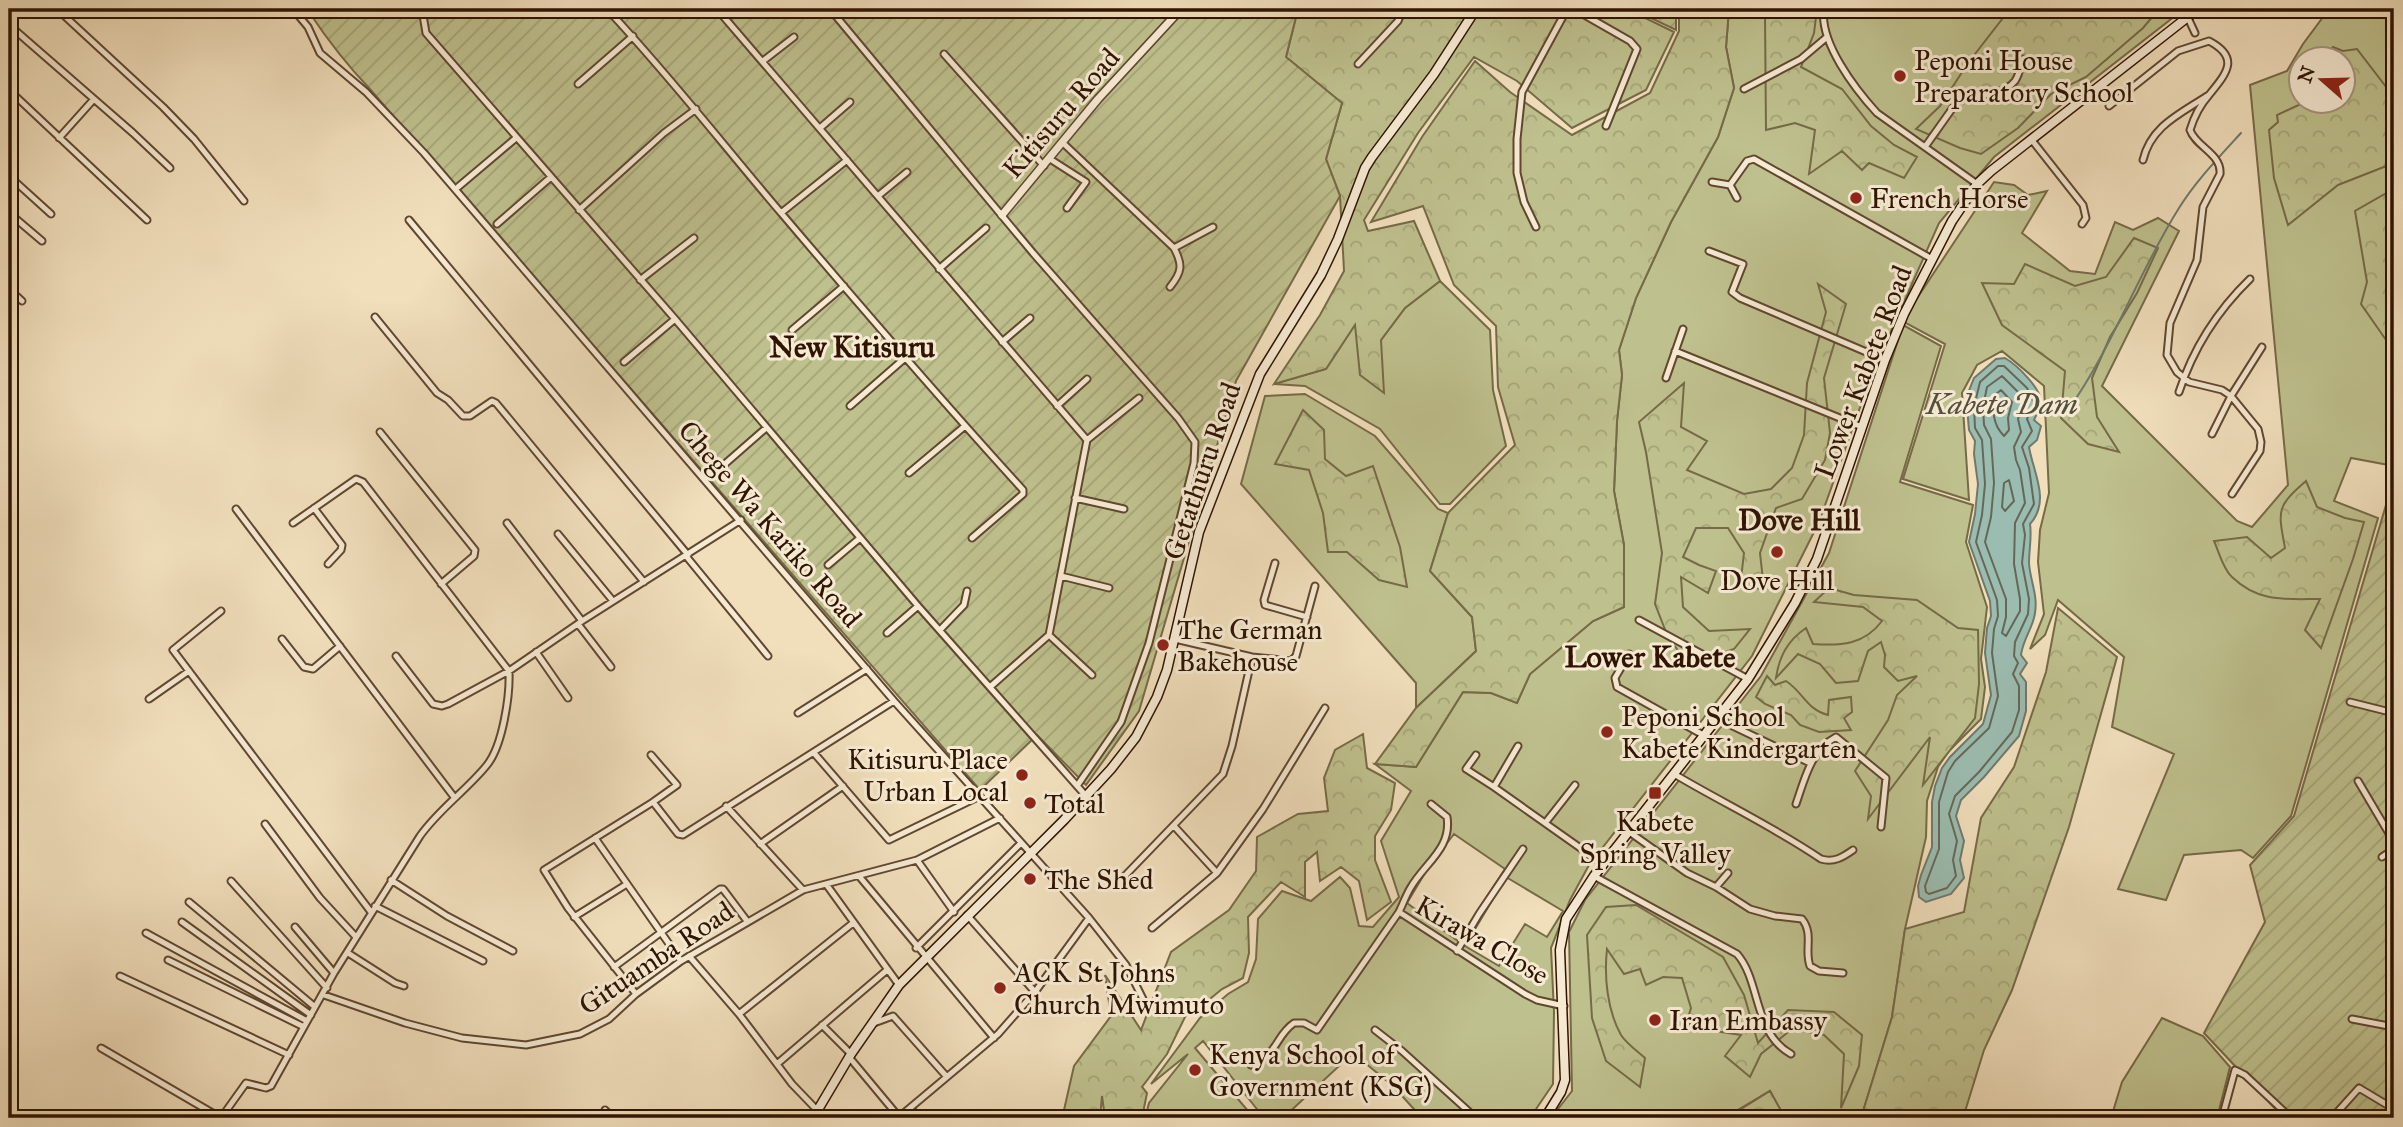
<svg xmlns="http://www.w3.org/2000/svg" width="2403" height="1127" font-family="'IM FELL Great Primer',serif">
	<defs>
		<pattern id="forest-crowns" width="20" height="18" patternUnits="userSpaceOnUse" patternTransform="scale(1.75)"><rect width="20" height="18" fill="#bec08d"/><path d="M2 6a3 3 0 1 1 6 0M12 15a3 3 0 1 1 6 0" fill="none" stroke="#a4a478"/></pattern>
		<pattern id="garden-furrows" width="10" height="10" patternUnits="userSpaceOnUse" patternTransform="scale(1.75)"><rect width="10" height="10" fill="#bec08d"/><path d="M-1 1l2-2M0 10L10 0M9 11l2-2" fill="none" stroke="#a4a478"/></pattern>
	</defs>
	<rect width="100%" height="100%" fill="#f1dfbc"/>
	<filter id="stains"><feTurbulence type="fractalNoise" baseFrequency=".00286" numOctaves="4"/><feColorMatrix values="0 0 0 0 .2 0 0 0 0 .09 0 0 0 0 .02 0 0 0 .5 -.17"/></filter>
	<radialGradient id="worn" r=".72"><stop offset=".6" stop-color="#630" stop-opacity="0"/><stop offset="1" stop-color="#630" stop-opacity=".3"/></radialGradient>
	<path fill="#bec08d" stroke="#766a47" stroke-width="2" fill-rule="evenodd" d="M1729,9h455l-190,148 -55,66 -67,151 -53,148 -67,134 -163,209 -19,35 -19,48 3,64 -1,72 -23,34h-108l-29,-32 -40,-33 -70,65h-19l-61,-77 -8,7 59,70h-109l4,-15 39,-49 -37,30 49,-66 28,-24 20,-12 8,-23 2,-40 24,-28 29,10 29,-24 10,11 9,38 14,1 26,-30 -18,-56 30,-50 -36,-27 41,3 47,-75 28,1 26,10 13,-29 63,-53 31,-14v-62l-10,-54 3,-70 5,-46 -3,-25 17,-52 35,-76 47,-85 16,-49 -8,-41zM1454,834l51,35 -47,72 -51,-38 21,-35zM1506,877l57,34 -16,26 -22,-13 -26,42 -34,-20z
		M2329,9h65v457l-43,-8 -17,43 44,17 -87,298 -38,42 -12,-8 -57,5 -18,45 -48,-11 56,-135 -62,-27 12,-70 -66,-57 -13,35 -15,14 14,-35 -6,-52 2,-32 9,-37 -5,-107 -42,-35 -25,14 -15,28 7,107 -66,-21 42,-135 -43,-23 92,-139 20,3 14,10 19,-4 -25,42 48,38 25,3 20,-52 18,8 25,-12 21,13 -77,155 135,135 15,6 36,-42 -38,-400 37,-14 16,-27zM2302,60h42v42h-42z
		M1440,281l50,49 3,60 13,56 -56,58h-10l-60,-75 -75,-43 -31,-2 52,-15 29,-45 26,16 24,-32z
		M1903,325l38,21 -41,136 73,23 -7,37 21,65 -6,52 4,28 -4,32 -33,33 -10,15 -11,34 -1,36 -21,92 -13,88 -31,101h-76l-15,-27 -37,22 -1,5h-181l21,-27 -3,-159 16,-32 176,-224 68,-123z
		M1305,394l70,42 63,73 10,4 -18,58 42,46 4,34 -60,57v-25l-175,-199 24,-88z
		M2162,1018l41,18 27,31 -13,51h-106l11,-36z"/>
	<path fill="url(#forest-crowns)" stroke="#766a47" stroke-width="2" d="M1298,9h329l47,23 -28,58 -74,38 -55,-47 -43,-24 -56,76 -54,87 4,11 46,-10 26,60 -35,27 -24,32 3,53 -24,-18 -5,-50 -29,44 -52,15 46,-69 24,-44 -4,-75 -14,-37 16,-56 -56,-46z
		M1679,9h50l-3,38 8,41 -16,49 -47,85 -35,76 -17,52 3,25 -5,46 -3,70 10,54v62l-31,14 -63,53 -13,29 -26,-10 -28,-1 -47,75 -41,-3 41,-56 60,-57 -4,-34 -42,-46 18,-58 67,-68 -17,-58 -2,-61 -42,-41 -31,-79 -52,16 51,-85 53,-76 35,31 62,43 78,-42 29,-62z
		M1770,9h47l-3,24 -13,34 41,22 29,37 23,19 23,12 -13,21 -35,-15 -7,7 -20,-19 -33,23 6,-44 -20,-7 -29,7 -1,-115z
		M2010,9h149l-16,19 -57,49 -35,17 -33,34 -37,26 -21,-6 -44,-19 24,-23 28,-43z
		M2333,47l10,4 14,-2 33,43 4,-2v73l-56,22 -50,40 -14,-47 -5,-48 9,-8 -1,-7 28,-13h39v-42l-21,-1z
		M2394,179v156l-8,5 -25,-36 6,-22 -12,-71 33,-19z
		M2134,238l24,10 -21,45 -27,44 -18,41 5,39 22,35 -31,-8 -27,-26 4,-47 -63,-46 -20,-42 32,1 11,-20 50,22 31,-9z
		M1818,284l28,20 -22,74 6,55 -5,27 -23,39 -26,9 -16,45 4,36 -24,-2 4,-34 -16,-25h-32l-13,29 16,8 17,6 -8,22 -27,-16 2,30 26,24 41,-2 -16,20 -45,16 -21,-28 -13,-33 7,-51 -16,-101 -7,-30 45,-39 -3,44 26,14 -20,29 57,24 27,-5 21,-21 12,-33 3,-52 19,-71z
		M1303,410l21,20 1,29 21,17 27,-10 27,81 7,40 -28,-7 -32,-28h-19l-5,-39 -14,-43 -34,-6z
		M2306,481l11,26 28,11 19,4 -11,37 -32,89 -16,-18 15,-31c-34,0 -61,4 -88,-22 -9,-8 -13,-25 -18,-36l33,-4 24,21 14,-10c-7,-38 -9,-41 21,-67z
		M1829,588l25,7 63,5 41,28 20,2 1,54 -4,34 -52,67 7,-48 -62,82 3,-23 -16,-25 33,-51 9,-25 20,-19 -19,5 -14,-14 1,-12 -4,-13 -13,9 -10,30 -22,2 -16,-19 -22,-10 -22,24c3,-21 11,-37 30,-50l7,16c28,2 51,1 69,-23l-19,-14 -49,-5z
		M2058,608l59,49 -48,170 -57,163 -28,60 -21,68h-102l31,-101 13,-88 59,-17 17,-94 33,-51 32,-95z
		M1767,676l8,9 11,-4c18,12 20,28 42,34l1,-15 22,-3 1,15 -8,6 7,12 -32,2 -19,-7 -9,-10 -26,-11 -9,-7z
		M1363,734l4,34 28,15 -4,27 -16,26v24l16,42 -24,18 -8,-39 -18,-14 -21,14 -3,-29 -12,10v35l-24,-15 -33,35 1,36 -6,25 -21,11 -28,23 -8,3 -19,39 -25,33 5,6 -4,20 -7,5h-31l-3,-22 -2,22h-30l-6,-8 10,-44 37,-50 -6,-41 36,55 30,-78 58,-42 27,-39 1,-34 41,-23 30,-3 -4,-33 11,-28z
		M1636,905l87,52 21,38 14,48 30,-33 46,2 28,23 -3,31 -18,42 3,-54 -20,-19 -32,-6 -31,25 -11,23 -25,-21 16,-21 -26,-4 -11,-7h-18l5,-16 -9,-30 -19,-1 -17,8 -6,-16 -16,5 -17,-25c-3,27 0,61 14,86 5,8 16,16 24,23l-5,29 -34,-26 -14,-43 -5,-83 19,-28z
		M1770,1091l15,27h-53l1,-4z"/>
	<path fill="url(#garden-furrows)" stroke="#766a47" stroke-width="2" d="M309,9h989l-12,48 56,46 -16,56 14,37 -104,185 -97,330 -53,74 -49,-50 -57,55 -611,-702c-23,-24 -42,-49 -60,-76z
		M1632,9h44v21z
		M2394,478v640h-110l-80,-85 61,-111 -15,-57 44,-49z"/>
	<path fill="#9bbdb1" stroke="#70796b" stroke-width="2" d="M2005,358c12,7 38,32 36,46 -1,6 -5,11 -7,16l7,6 -4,14 -8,7c4,25 22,54 1,77 2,13 -1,25 -1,39 1,17 9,32 6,50 -2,15 -12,26 -14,42l6,8 -7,11 6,8v29l-7,25 -35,41 -23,23 -5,16 8,25 -4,19 4,18 -13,16 -25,8 -7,-5 -1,-11 3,-11 11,-28v-45l3,-16 7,-18 8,-11 33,-33 8,-29 -6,-42 2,-25 4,-12 -1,-15 -21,-59 6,-28 3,-30 -4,-30 1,-13 -6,-11 -2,-23 1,-14 6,-15 22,-19z"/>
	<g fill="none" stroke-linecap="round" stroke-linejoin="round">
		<path stroke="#656859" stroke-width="2" d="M2004,366l23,22 7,15 -7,16 5,12 -10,16 7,21 5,36 -11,20 2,11 -3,28 7,36 -1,15 -13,28 -1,14 4,7 -5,11 6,12v24l-7,22 -33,40 -24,24 -6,18 8,27 -4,19 3,16 -9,12 -18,6 -3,-2 -1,-6 14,-37v-47l9,-30 7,-11 34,-33 9,-32 -6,-43 2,-24 4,-13 -1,-16 -21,-58 6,-27 3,-31 -3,-44 -7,-12 -1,-21 6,-25 18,-16z
			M2002,376l17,17 5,9 -6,17 3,13 -7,15 2,13 4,10 5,33 -10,20 -1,41 6,35v12l-14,25 -4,-3 4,-16v-18l-21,-57 6,-25 3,-34 -3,-44 -7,-14 -1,-18 4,-20z
			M2001,390l11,12 -4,16 1,12 -5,6c-11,-11 -13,-27 -8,-42z
			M2009,480l5,21 -9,10 -3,-4 2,-24z"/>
		<path stroke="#70796b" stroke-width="2" d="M2041,407l27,3c45,-63 70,-137 111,-202 17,-27 40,-51 62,-75"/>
		<g stroke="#604730" stroke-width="9">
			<path id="minor" d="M57,9l106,98 31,32 50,62
				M293,9l15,18 12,26 46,39 58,61 470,548 195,217 37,47 17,34
				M422,9l4,24 249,286 243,287 168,190
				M607,9c62,66 117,137 175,205 79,93 159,186 241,276v4l-51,44
				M717,9l370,431 -38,195 -59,52
				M830,9l203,244 145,165 17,24 -1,21 -45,180 -28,79 -44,64
				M1574,9l56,32 7,8 -31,77
				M1824,9c-5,33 31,80 53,104l100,71
				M517,10l1,-1
				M2188,18l7,15
				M9,25l124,108 37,35
				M944,54l100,112
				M763,61l31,-24
				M1358,64l40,-43 2,-5 -2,-7
				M578,84l55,-48
				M1744,89l57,-30 26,-22
				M9,90l138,130
				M2109,106l69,-55 31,-10c32,17 17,33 0,54 -8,9 -15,22 -19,35 6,17 32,24 30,44l-17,33 -6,53 -27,63 -3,32 10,17 12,10 33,8 9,6 27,33 3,13 -1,9 -28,43
				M820,128l30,-26
				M59,138l35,-39
				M2031,139l52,66 3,13 -4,6
				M1063,143l111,105c9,17 8,24 -4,39
				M1925,147l34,-48c17,-4 44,-3 56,-18 4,-6 6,-15 8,-22
				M1050,159l36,23 -19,26
				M2143,160c8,-34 37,-46 64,-64
				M9,176l42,38
				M1712,182l18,3 7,13
				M1730,185l17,-24 7,-2 178,100
				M458,187l58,-49
				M878,196l29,-24
				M579,210l85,-77 32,-24
				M9,213l33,28
				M781,213l66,-53
				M409,220l279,335
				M497,224l54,-47
				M1536,227l-12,-25 -7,-29v-34l5,-47 45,-83
				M1174,248l39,-21
				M1709,251l34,13 -11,28 8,6 145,62
				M939,269l47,-41
				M640,280l54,-42
				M9,289l13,12
				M375,317l62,76 11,7 15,16h7l22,-15 4,2 148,179
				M792,330l52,-44
				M1002,342l28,-24
				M1675,351l187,76
				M624,362l51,-43
				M1666,378l17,-49
				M2179,392c14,-43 38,-81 71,-113
				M850,406l55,-48
				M1057,406l30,-27
				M380,432l95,118 -1,6 -33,28
				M2212,434l19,-38 31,-49
				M1087,440l52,-42
				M909,473l56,-47
				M710,477l56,-49
				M1075,498l49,11
				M314,508l28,37 -1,5 -13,14
				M236,509l218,288
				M507,523l75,98
				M558,534l55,67
				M686,556l82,100
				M1275,563l-11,37 1,5 42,12
				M828,565l32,-27
				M1061,576l48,12
				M221,611l-48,39 198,262
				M1639,620l109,59
				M578,624l33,43
				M940,630l24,-25 3,-14
				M2390,630l4,1
				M887,633l31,-27
				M1049,635l43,40
				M282,639l22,28 9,2 27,-23
				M1175,639l77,18 39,4 5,-5 19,-70
				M536,652l32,46
				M1629,654l-14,24 2,9 88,49
				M396,656l37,48 9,2 6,-2 61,-33 73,-50 159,-101
				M149,699l40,-28
				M2350,702l44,11
				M798,713l69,-44
				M1718,719l92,44
				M1518,746l-24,41 109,77
				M814,753l75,87 91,-44
				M1476,755l-10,14 28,18
				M1674,774c49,29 100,53 147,85 13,4 22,-2 32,-9
				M2358,781l36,61
				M653,802l25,32 5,1 211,-134
				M1796,804c9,-26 15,-54 40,-67l50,41 -5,49
				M726,806l77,84
				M1546,822l29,-37
				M265,824l55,74 36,39
				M1174,826l43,47
				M1628,831l59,42 29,14 34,22 25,7 27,3c12,15 2,31 8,47l9,5 24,2
				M595,838l86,123
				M760,844l83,-58
				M2382,857l12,-8
				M917,860l37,52
				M859,876l135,162
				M1594,876l143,78c24,27 16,79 54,100
				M391,880l56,36 66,35
				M231,881l96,107
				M826,884l73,101
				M1117,884l106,-110 9,-28 20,-89
				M1716,887l12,-14
				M189,902l126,105
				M375,906l108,55
				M1399,912c4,-8 7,-17 12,-25 14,-24 41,-39 36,-70l-16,-13
				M967,915l68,77
				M574,917l53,-33
				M182,922l129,93
				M295,927l39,46
				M1152,928l65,-55 46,-64 62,-101
				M146,933l161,88
				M916,948l105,-105
				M1457,951l22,-37 44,-65
				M348,953l47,30 9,3
				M689,956l50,58
				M168,960l136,67
				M614,967l106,-78h3l24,32
				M120,976l169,79
				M636,994l-68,-86 -24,-38 109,-68 24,-17 -26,-30
				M324,995l81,28 57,15 64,7 54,-11 29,-15 27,-25 45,-33 122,-71 114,-30 83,-42
				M2352,1019l42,8
				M874,1023l19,-7 54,61
				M822,1025l29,29
				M1375,1030l27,21 74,67
				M101,1048l120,70
				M849,1057l50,60
				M777,1064l110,-94
				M1251,1065c28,-11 24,-29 43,-42h10l13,7 82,-118 126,82 12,6 27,6
				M909,1109l15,9
				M605,1110l8,8
				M817,1110l-25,-26 -53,-70 114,-91
				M221,1118l25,-35 20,5 5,-2 63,-113 86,-137c20,-28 47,-46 67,-71 16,-20 23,-70 22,-94l-146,-189 -7,-3 -63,44
				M898,1118l100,-84 37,-42 54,-74
				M2222,1118l13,-48 10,5 46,43
				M2332,1118l27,-30 35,21"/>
		</g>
		<g stroke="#604730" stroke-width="10">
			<path id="tertiary" d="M1002,215l96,-116 83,-90"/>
		</g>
		<g stroke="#2f1401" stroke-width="11">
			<path id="secondary" d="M813,1118l38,-64 48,-69 165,-165 47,-51 25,-32 21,-40 10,-27 32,-138 61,-158 61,-99 17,-36 27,-71 7,-11 62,-83 42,-65
				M1545,1118l16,-26 4,-12 -5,-130 6,-31 28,-43 154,-197 47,-76 22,-44 68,-199 19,-46 48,-93 25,-37 14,-13 207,-162"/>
		</g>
		<use href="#minor" stroke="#f6ead3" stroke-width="5"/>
		<use href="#tertiary" stroke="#f6ead3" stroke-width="7"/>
		<use href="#secondary" stroke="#f6ead3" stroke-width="8"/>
	</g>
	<g fill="#8f2418" stroke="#f6ead3" stroke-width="2.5">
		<circle cx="1900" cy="76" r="7"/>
		<circle cx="1856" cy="198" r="7"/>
		<circle cx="1777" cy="552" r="7"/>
		<circle cx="1163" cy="645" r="7"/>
		<circle cx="1607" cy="732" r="7"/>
		<circle cx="1022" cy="775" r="7"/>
		<rect x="1648" y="786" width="14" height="14" rx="3.5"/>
		<circle cx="1030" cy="803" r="7"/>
		<circle cx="1030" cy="879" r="7"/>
		<circle cx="1000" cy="988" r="7"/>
		<circle cx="1655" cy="1020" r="7"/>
		<circle cx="1195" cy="1070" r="7"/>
	</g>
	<g text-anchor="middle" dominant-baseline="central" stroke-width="6" stroke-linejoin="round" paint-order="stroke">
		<g font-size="28" fill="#2f1401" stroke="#f6ead3" text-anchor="start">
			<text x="1914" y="60">Peponi House<tspan x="1914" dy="32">Preparatory School</tspan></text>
			<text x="1870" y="198">French Horse</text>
			<text x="1777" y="580" text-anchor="middle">Dove Hill</text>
			<text x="1177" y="629">The German<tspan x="1177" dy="32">Bakehouse</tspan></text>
			<text x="1621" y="716">Peponi School<tspan x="1621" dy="32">Kabete Kindergarten</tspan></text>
			<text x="1008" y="759" text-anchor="end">Kitisuru Place<tspan x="1008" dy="32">Urban Local</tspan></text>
			<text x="1044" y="803">Total</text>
			<text x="1655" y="821" text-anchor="middle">Kabete<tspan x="1655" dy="32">Spring Valley</tspan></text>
			<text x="1044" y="879">The Shed</text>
			<text x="1014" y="972">ACK St Johns<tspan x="1014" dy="32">Church Mwimuto</tspan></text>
			<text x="1669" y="1020">Iran Embassy</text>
			<text x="1209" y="1054">Kenya School of<tspan x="1209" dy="32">Government (KSG)</tspan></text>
		</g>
		<g font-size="28" fill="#2f1401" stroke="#f6ead3">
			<text transform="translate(1061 113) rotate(-49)">Kitisuru Road</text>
			<text transform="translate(1863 372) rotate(-69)">Lower Kabete Road</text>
			<text transform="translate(1202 471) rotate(-71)">Getathuru Road</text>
			<text transform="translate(770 524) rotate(49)">Chege Wa Kariko Road</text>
			<text transform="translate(1482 940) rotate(30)">Kirawa Close</text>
			<text transform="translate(656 958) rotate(-34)">Gituamba Road</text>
		</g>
		<g font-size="30" font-weight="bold" fill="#2f1401" stroke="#f6ead3">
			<text x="852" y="347">New Kitisuru</text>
			<text x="1799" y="520">Dove Hill</text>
			<text x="1650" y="657">Lower Kabete</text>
		</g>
		<g font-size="30" font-style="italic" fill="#554f3f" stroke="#f6ead3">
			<text x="2002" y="404">Kabete Dam</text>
		</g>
	</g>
	<rect width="2403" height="1127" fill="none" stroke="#f1dfbc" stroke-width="35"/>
	<rect x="10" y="10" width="2382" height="1106" fill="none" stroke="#2f1401" stroke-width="3.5"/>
	<rect x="18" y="18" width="2368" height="1092" fill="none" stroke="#2f1401" stroke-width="2"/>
	<g transform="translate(2322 80) rotate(290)"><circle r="33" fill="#f6ead3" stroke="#a6947f" stroke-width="2"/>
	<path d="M0-5L12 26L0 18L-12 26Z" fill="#8f2418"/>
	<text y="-10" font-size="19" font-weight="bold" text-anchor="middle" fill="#2f1401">N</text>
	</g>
	<rect width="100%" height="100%" filter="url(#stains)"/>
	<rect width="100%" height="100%" fill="url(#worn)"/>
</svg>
